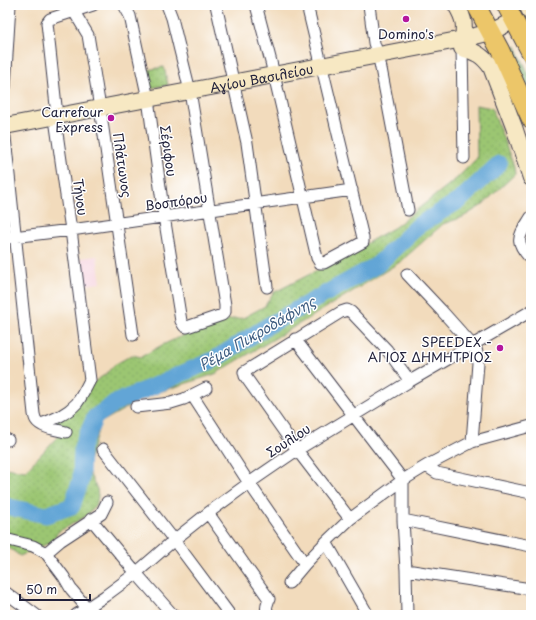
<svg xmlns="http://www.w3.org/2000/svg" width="536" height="620" font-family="'Playpen Sans',sans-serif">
	<defs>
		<pattern id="grass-dots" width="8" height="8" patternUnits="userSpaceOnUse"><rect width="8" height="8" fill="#9bc672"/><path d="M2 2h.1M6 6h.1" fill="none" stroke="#85aa64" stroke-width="1.8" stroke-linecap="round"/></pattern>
		<pattern id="forest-crowns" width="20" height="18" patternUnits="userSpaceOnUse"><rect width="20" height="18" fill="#7cab64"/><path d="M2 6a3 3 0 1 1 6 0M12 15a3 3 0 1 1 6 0" fill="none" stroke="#658b54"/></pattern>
	</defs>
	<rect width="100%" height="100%" fill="#fff"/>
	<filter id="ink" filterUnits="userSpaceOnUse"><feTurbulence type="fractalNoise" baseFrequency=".025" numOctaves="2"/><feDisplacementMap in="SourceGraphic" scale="8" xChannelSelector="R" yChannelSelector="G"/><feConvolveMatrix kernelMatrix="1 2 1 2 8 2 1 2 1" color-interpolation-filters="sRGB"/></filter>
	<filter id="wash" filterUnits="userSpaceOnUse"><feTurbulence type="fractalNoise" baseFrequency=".012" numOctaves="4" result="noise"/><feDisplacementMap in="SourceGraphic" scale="16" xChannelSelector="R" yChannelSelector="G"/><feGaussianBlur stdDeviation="0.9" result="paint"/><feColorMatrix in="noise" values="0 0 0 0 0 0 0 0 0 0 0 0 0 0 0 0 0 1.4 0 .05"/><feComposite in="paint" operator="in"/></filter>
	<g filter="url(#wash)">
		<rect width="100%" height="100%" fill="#f2dbbc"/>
		<path fill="#f5cfdb" d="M97,256l4,27 -17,2 -3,-27z"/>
		<path fill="url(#grass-dots)" stroke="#5e7456" d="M164,67l4,18 -18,3 -3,-18z
			M476,105l16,3 22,59 1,7 -34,32 -18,11 -20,7 -43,38 -81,50 -104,62 -68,22 -47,27 -13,46 10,20 1,7 -1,6 -5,8 -8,7 -15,9 -10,5 -8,11 -31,14 -15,-11v-77l20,3 40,-42 -11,-4 2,-13 21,-15 17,-15 12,-8 8,-9 18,-10 9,2 21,-12 34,-15 29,-10 18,-2 22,-12 8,-13 55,-28 67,-38 61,-48 21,-21z"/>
		<path fill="url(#forest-crowns)" stroke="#4f6650" d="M516,46l15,33v18l-21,-48z"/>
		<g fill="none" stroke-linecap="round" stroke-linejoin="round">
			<path stroke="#62a5d6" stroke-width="17" d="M5,506l41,9 26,-9 9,-27 1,-32 13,-30 20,-14 100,-44 54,-34 108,-60 42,-40 41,-25 39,-36"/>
		</g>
	</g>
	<g filter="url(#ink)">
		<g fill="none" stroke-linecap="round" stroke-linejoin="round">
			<g stroke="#413e4e" stroke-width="13">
				<path id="street" d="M70,5l18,30 12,73 33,227
					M124,5l6,11 18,83 16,117 17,105 3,5 3,1 35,-12 3,-3v-7l-35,-214 -18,-73 -5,-13
					M216,5l31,138 20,144
					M256,5l15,57 46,196 3,5h4l39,-21v-4l-56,-233
					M369,5l5,38 5,15 29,152
					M462,48l2,110
					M5,87l5,-82
					M5,137l29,277c0,0 1,5 2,6 5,8 22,10 30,12
					M531,217c-12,20 -18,23 0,42
					M5,238l66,-8 281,-40
					M407,274l34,36 34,38 2,4 1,11 -6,79
					M295,339l108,141v40l3,50 1,45
					M192,395l57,88 56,81
					M136,407l35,-4 13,-4 22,-11
					M41,424c14,-5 26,-10 36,-21 5,-7 9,-15 13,-23l-19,-150 -15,-104v-20l-9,-83 3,-4 43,-14
					M5,439l3,1
					M103,449l71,91 56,75
					M426,466l11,7 94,20
					M208,513l61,86c-2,6 -5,11 1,16
					M91,519l45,54 37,42
					M350,519l-53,-69 -52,-74 -1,-4 97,-60 6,-2 4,2 36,38 23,31
					M403,520l128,26
					M5,539l28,7 13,7 14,-12 41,-27 6,-12
					M326,542l42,73
					M46,553l18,24 7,12 16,19
					M406,570l125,19
					M289,583l16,-19 21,-22 24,-23 53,-39 23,-14 46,-24 59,-16
					M5,592l31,23
					M76,615l29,-19 31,-23 38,-33 34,-27 41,-30 48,-33 113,-69 121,-70"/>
			</g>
			<g stroke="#413e4e" stroke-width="18">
				<g id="secondary">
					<path d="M456,5c11,18 8,23 6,43 14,4 20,7 29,19l23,60 17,51"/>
					<path d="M527,5l4,8"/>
					<path id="s1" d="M5,126l458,-87 28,-7 23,-12"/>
				</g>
			</g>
			<g stroke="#413e4e" stroke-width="20">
				<path id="primary" d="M476,5l24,45 31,69
					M506,5l25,48"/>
			</g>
			<use href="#street" stroke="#fff" stroke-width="11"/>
			<use href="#secondary" stroke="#f7e8c3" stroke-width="16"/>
			<use href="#primary" stroke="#ecc669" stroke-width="18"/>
		</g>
	</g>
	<g fill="#b5179e" stroke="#fff" stroke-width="1.5">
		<circle cx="406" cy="19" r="4"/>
		<circle cx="111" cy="118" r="4"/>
		<circle cx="500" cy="348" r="4"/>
	</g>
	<g text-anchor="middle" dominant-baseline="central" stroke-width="3" stroke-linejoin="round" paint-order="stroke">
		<g font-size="13" fill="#22223b" stroke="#fff" text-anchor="end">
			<text x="406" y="33" text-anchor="middle">Domino's</text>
			<text x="103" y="111">Carrefour<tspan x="103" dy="15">Express</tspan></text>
			<text x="492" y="341">SPEEDEX -<tspan x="492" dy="15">ΑΓΙΟΣ ΔΗΜΗΤΡΙΟΣ</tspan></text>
		</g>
		<g font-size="13" fill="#22223b" stroke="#fff">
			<text stroke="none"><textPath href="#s1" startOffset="261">Αγίου Βασιλείου</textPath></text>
			<text transform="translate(169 151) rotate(82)">Σέριφου</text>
			<text transform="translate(123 165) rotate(82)">Πλάτωνος</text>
			<text transform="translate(81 197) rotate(82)">Τήνου</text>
			<text transform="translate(176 201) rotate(-8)">Βοσπόρου</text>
			<text transform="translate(288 440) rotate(-33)">Σουλίου</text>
		</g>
		<g font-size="14" font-style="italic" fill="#3f5d81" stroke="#fff">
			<text transform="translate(257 333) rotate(-30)">Ρέμα Πικροδάφνης</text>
		</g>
	</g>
	<rect width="536" height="620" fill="none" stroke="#fff" stroke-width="20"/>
	<path d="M20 594v6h70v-6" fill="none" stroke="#22223b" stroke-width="2"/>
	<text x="26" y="594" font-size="12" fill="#22223b" stroke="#ffffff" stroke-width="3" paint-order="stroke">50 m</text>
</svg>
